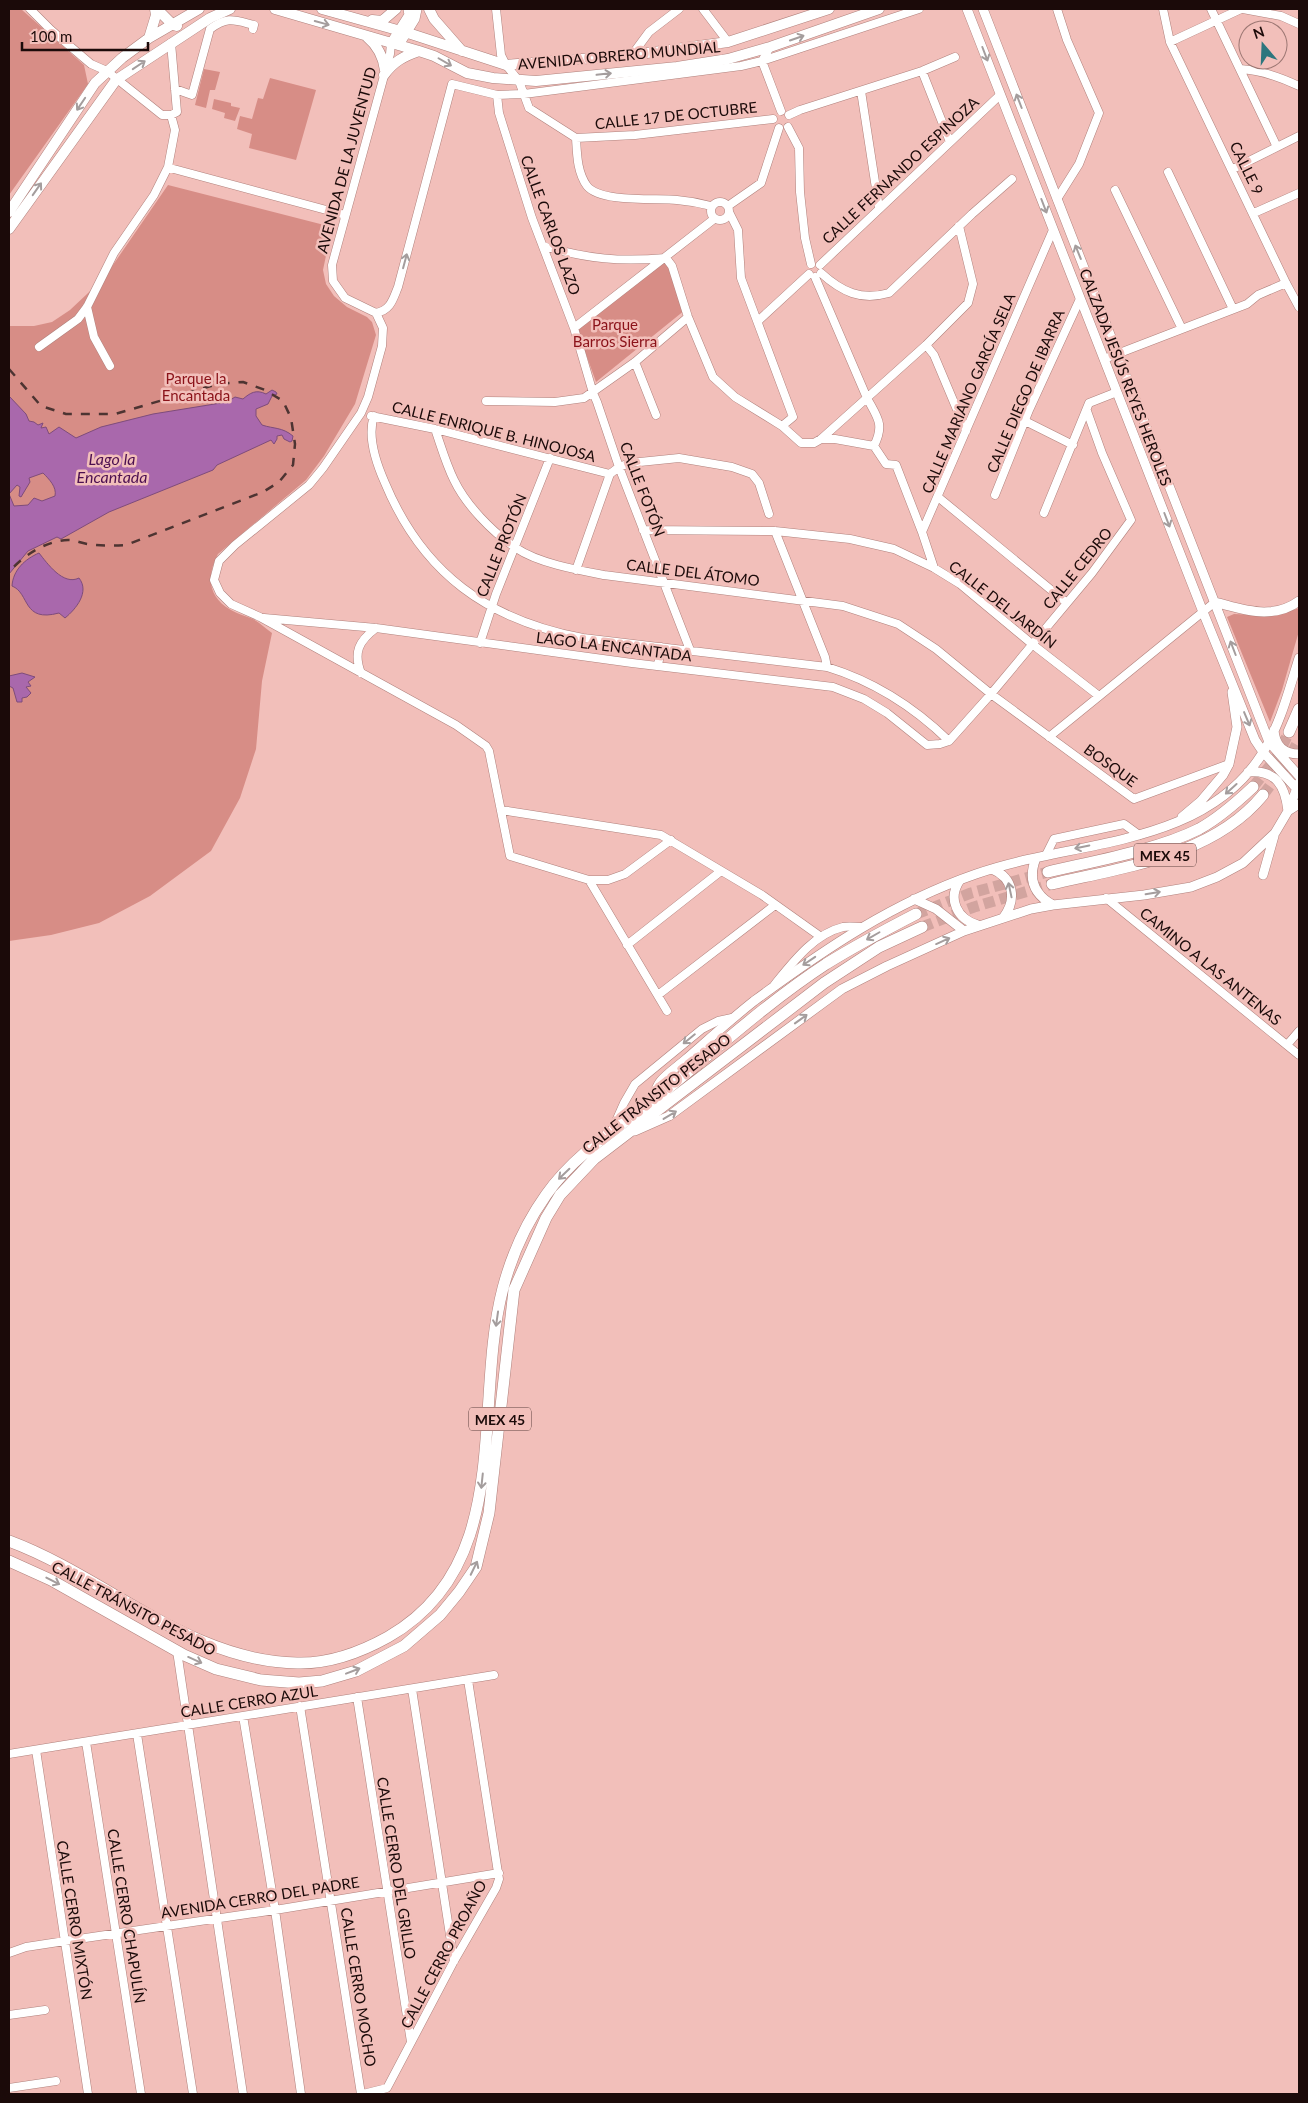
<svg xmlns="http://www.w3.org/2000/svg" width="1308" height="2103" font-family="Lato,sans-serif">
	<rect width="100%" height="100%" fill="#f2bfba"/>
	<path fill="#d78d86" d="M9,9h12l63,56 4,19 -79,111z
		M204,69l16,3 -5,18h-5l-4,18 -11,-3z
		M270,78l46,12 -20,70 -47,-12 3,-14 -15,-5 3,-13 12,3 6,-21 5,1z
		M214,99l17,4v3l9,2 -5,13 -11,-3 1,-5 -13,-4z
		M168,185l164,42 -9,43 3,14 8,12 13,11 20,10 5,5 4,13 -21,69 -31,52 -18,24 -88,74c-12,22 -10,43 13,56 7,4 15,6 22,9 7,4 13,10 19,14l-10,48 -6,68 -16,49 -29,53 -61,45 -51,27 -48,12 -42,6v-615h25l18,-4 18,-12 34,-32z
		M668,259l17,51 -89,72 -19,-53z
		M1299,608v23l-17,59 -12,32 -43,-105 7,-3 42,2z"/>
	<path fill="#a968ac" stroke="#7e4c7b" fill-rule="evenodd" d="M272,390l4,2 1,2 -5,2 -4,8 -12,5v7l6,9c12,4 20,2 31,11l-1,5 -2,1 -6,-3 -2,-4 -5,1v3l-3,5 -3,-4 -54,25 -4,5 -104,42 -48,27 -4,-2 -29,14 -19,23v-178l17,18 3,7 5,1 4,3 5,-2 -2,5 5,-1 3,7 10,-7 17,11 25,-11 52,-13 74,-12 8,-5 8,2c7,-6 13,-10 23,-5zM43,473c6,6 14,14 12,23l-13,5 -8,-3 -6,7 -14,1 -5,-12 8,-9 3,2 -1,9 2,1 9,-15 -1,-4z
		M39,553c8,10 24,33 40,25 11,14 -3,31 -14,40l-6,-5c-37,10 -29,-20 -47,-27 1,-16 13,-27 27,-33z
		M22,673l13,4 -7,5 3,4 -5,1 5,6 -4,4 -5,1v4h-5l-4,-14 -4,-2v-10z"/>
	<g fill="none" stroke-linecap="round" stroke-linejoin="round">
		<path stroke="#d2a49f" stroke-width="11" stroke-dasharray="11 5.5" stroke-linecap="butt" d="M1253,787l24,-30 12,-25
			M1263,795l21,-28 15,-27
			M916,914l55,-21 77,-21
			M922,927l52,-20 78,-23"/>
		<g stroke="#b0817c" stroke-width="9">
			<path id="minor" d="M30,9l21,21 40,34 16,7 55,44h9
				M496,9l5,46 5,10 13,16 10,27 47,30 59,-3 138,-16
				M703,9l25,33
				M1057,9l10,31 32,73 -20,51 -22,35
				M1163,9l7,33 116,241 13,24
				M1211,9l66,138
				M1243,9l38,7 18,8
				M1170,42l71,-33
				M171,43l6,69 -6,3
				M391,43l-1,11 -58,211 1,16 12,17 31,15 7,15 -1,18 -14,51 -7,16 -38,55 -14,17 -74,60 -16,16 -5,19 6,13 11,11 29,13 196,108 30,21 3,5 21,105 79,24 78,131
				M770,47l-8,14 19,50
				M632,55l17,-23 30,-23
				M1240,69c21,1 40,8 59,17
				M922,71l28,71
				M175,89l17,6 18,-66c18,-13 24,-9 44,-4l-1,4
				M861,91l18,117
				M497,95l2,18 33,105 42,110 19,65 4,9 22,65 71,183
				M789,115l11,-5 122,-39 33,-14
				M788,127l11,21 1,44 5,46 6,26
				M576,138c1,16 1,34 11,48 14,17 69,12 90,14 12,1 23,3 34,6
				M170,168l175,47
				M1233,169l66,-33
				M1168,172l65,137
				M1115,190l67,139
				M711 211a9 9 0 1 1 18 0a9 9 0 1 1-18 0Z
				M728,206l33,-23 18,-55
				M729,212l9,18 3,48 52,139 -11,9
				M1254,213l45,-20
				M543,246c46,13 76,16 123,12l6,8 16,51 25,60 22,20 47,29 19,17h13l7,-4 105,-94 42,-42 5,-19 -14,-58
				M820,265l180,-170
				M821,273c21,19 40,28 68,20l83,-79 40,-35
				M815,277l52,121c10,19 18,26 7,48l12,18 10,1 26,67
				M87,307l7,30 16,29
				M376,313c15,-3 17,-14 22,-26l54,-203 45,11 27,-1 217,-28 21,-5 157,-52
				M758,321l51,-47
				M574,328l140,-109
				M926,345l8,10 32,76
				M39,347l39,-28 9,-12 27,-54 40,-58 14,-28 7,-37 -4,-15
				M1104,359l143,-55 11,-9 28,-12
				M635,362l21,53
				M486,401l69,1 29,-4 51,-36 53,-45
				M371,416l64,13 175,45 9,-7 11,-4 49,-5 53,9 20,7 7,9 10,31
				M374,416c-7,20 3,49 11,67 38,91 103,137 198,155l244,29c46,14 87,40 122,74
				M1025,421l48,24
				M435,429c6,17 11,35 19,51 12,25 38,52 62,68 22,15 61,22 88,27l239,31 55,18 38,25 55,45 143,105 95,-35
				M821,439h14l39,7
				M995,495l34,-85 51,-111
				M938,497l129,106
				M1044,513l45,-110 28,-11
				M643,530l132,1 75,8 44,10 40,19 26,16 72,60 67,52
				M775,531l50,126 2,10
				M934,568l-12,-36 131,-302
				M576,570l34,-96
				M264,618l112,10 256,35 201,24 31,12 23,14 40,32 13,-1 9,-3 42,-47 101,-121 39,-53 -29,-67 -15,-42
				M480,643l16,-49 54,-136
				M658,666l3,-19
				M361,673c-8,-21 -2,-32 15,-45
				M1049,737l166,-135
				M501,810l160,25 101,60 59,42
				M1046,855l8,-16 70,-15 15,11
				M589,880h19l17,-6 46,-34
				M1106,898l193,157
				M627,945l94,-74
				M775,984c18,-22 39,-50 68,-57 6,-1 13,0 19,0
				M658,995l117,-90
				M1287,1045l12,-14
				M612,1130l12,-27 11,-19 67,-55 16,-8 14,-3
				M177,1651l66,443
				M412,1689l42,272
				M357,1697l54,345
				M300,1706l61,388
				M243,1716l32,194 26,184
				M137,1734l56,360
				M86,1742l55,352
				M36,1750l52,344
				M9,1754l485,-79
				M9,1953l17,-6 39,-6 210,-31 224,-37
				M9,2015l36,-5
				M9,2088l47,-7
				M363,2094l24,-6 67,-127 42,-73 3,-9 -31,-199"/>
		</g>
		<g stroke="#b0817c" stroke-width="10">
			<path id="tertiary" d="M967,9l236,603 52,128 8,12 34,37
				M983,9l286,733 30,34
				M391,43l18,-28 -1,-6
				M399,45l16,-26 2,-10
				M1215,602c28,8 58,18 84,-1
				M1274,730c1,16 10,24 25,24
				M1248,772c28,-2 37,13 40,39l11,-7
				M1182,817l19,-16 22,-26 6,-11 8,-37 -5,-35
				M1036,858c-8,20 -3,36 17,47
				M992,869c22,9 25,31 11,49
				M1263,875l11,-39
				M960,880c-13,19 -3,39 18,45
				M914,899l22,10 28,22
				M652,1101c2,-6 4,-14 8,-19 6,-8 17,-15 25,-22 23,-20 45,-40 69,-59 71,-52 138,-98 222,-127 95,-34 226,-25 286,-120 18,-29 27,-64 37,-96
				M635,1131l34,-15 173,-127 45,-23 77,-35 67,-22 22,-4 91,-10 47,-8 26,-10 26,-14 32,-30 13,-22 11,-28"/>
		</g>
		<g stroke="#b0817c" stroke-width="11">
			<path id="secondary" d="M157,9l15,15 5,2
				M275,9l144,42 15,5 33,17 26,5 43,3 141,-14 51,-8 42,-12 109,-38
				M322,9l86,24 98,32 126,-10 96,-13 101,-33
				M429,9l5,10 28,32
				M372,20l10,1 14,-12
				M367,37c11,9 16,19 18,33
				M149,38l7,-23 -1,-6
				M384,75c9,-13 20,-19 35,-24
				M9,212l86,-129 27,-25 27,-20 50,-29
				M9,229l107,-149 94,-62 20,-9"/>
		</g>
		<g stroke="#b0817c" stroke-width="12">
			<path id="primary" d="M1289,732l10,-23
				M1048,872c46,-11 109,-22 151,-43 20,-11 37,-26 54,-42
				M1052,884c72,-17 161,-28 211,-89
				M9,1541c97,36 180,120 288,122 31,1 64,-11 91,-26 128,-73 84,-231 115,-349 9,-34 23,-65 43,-93 28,-40 70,-66 108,-95 57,-46 111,-96 172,-136 29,-18 59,-34 90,-50
				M9,1561l42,19 133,75 32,14 45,11 38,3 23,-2 34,-10 48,-25 36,-31 19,-23 17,-25 13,-54 25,-223 32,-72 14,-23 34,-36 230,-176 55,-36 43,-20"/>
		</g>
		<use href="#minor" stroke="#fff" stroke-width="8"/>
		<use href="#tertiary" stroke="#fff" stroke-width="9"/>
		<use href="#secondary" stroke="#fff" stroke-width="10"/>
		<use href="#primary" stroke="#fff" stroke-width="11"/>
		<path stroke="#4d3432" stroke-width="2.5" stroke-dasharray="9 9" stroke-linecap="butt" d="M9,369l32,37 25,8h49l103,-30 25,-2 22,8 18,11 8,17 4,26 -2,21 -14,17 -16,10 -137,53c-13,1 -26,1 -39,-1 -6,-1 -12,-4 -19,-4 -23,1 -44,15 -59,32"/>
	</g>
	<defs><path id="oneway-shaft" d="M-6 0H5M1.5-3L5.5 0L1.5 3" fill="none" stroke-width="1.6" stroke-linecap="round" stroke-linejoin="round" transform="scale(1.25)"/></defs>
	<g stroke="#a49d9d">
		<use href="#oneway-shaft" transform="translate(322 23) rotate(15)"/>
		<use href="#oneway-shaft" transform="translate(797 38) rotate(-19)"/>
		<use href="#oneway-shaft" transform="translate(985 54) rotate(69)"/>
		<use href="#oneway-shaft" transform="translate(445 62) rotate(30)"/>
		<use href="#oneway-shaft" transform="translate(139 65) rotate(-34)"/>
		<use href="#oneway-shaft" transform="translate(604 74) rotate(-6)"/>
		<use href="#oneway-shaft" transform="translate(1019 101) rotate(-111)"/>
		<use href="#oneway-shaft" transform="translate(81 104) rotate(124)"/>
		<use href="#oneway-shaft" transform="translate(37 189) rotate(-55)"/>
		<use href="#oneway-shaft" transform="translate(1044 206) rotate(69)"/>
		<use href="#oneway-shaft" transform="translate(1078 252) rotate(-112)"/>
		<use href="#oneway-shaft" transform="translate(405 261) rotate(-75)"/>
		<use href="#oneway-shaft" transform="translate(1167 520) rotate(69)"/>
		<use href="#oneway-shaft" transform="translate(1233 648) rotate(-111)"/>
		<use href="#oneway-shaft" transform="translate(1247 719) rotate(67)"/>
		<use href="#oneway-shaft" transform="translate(1231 789) rotate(138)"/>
		<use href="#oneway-shaft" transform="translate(1082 847) rotate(168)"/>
		<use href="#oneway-shaft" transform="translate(1010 890) rotate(-102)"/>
		<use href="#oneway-shaft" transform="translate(1153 893) rotate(-9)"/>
		<use href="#oneway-shaft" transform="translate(873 936) rotate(150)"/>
		<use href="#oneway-shaft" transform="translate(943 941) rotate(-24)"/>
		<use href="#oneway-shaft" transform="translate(809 961) rotate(146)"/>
		<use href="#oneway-shaft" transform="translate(801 1019) rotate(-36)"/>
		<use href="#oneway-shaft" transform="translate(689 1039) rotate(141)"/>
		<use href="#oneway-shaft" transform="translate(670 1115) rotate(-31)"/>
		<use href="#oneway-shaft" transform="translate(564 1174) rotate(136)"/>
		<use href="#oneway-shaft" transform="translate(497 1319) rotate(98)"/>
		<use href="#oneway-shaft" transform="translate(482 1481) rotate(96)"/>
		<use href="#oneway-shaft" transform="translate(474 1568) rotate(-64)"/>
		<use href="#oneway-shaft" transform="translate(53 1581) rotate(27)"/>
		<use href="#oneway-shaft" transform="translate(195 1660) rotate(24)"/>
		<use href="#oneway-shaft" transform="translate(353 1671) rotate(-21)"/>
	</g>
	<g text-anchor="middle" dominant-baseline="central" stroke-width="5" stroke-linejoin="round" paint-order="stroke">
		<g fill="#f2bfba" stroke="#5c403e" stroke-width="1">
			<rect x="1134" y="843.5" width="62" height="23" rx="4"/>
			<rect x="469" y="1407.5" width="62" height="23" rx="4"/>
		</g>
		<g font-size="14" font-weight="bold" fill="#1b0a09">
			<text x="1165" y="855">MEX 45</text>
			<text x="500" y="1419">MEX 45</text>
		</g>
		<g font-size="15" fill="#1b0a09" stroke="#f2bfba">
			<text transform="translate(619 55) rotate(-5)">AVENIDA OBRERO MUNDIAL</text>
			<text transform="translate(676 115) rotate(-6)">CALLE 17 DE OCTUBRE</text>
			<text transform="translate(346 160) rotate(-75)">AVENIDA DE LA JUVENTUD</text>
			<text transform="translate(1247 168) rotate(64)">CALLE 9</text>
			<text transform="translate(900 170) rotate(-43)">CALLE FERNANDO ESPINOZA</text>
			<text transform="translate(551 225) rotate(70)">CALLE CARLOS LAZO</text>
			<text transform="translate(1126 377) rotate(69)">CALZADA JESÚS REYES HEROLES</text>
			<text transform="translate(1025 391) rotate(-67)">CALLE DIEGO DE IBARRA</text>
			<text transform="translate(968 393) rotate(-67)">CALLE MARIANO GARCÍA SELA</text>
			<text transform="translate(494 431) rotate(14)">CALLE ENRIQUE B. HINOJOSA</text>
			<text transform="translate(643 489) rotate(69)">CALLE FOTÓN</text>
			<text transform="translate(501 545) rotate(-68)">CALLE PROTÓN</text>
			<text transform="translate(1077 568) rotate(-51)">CALLE CEDRO</text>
			<text transform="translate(693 572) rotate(7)">CALLE DEL ÁTOMO</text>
			<text transform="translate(1003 604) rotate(38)">CALLE DEL JARDÍN</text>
			<text transform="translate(614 646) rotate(7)">LAGO LA ENCANTADA</text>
			<text transform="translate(1111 765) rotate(36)">BOSQUE</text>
			<text transform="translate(1211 966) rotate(39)">CAMINO A LAS ANTENAS</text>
			<text transform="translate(656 1093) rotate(-38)">CALLE TRÁNSITO PESADO</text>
			<text transform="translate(134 1608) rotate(28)">CALLE TRÁNSITO PESADO</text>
			<text transform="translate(249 1701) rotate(-9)">CALLE CERRO AZUL</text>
			<text transform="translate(397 1868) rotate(81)">CALLE CERRO DEL GRILLO</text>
			<text transform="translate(260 1897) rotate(-9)">AVENIDA CERRO DEL PADRE</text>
			<text transform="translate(127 1916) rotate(81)">CALLE CERRO CHAPULÍN</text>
			<text transform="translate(75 1920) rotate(81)">CALLE CERRO MIXTÓN</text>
			<text transform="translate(443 1954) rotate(-62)">CALLE CERRO PROAÑO</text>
			<text transform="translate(359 1987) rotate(81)">CALLE CERRO MOCHO</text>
		</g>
		<g font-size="15" fill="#8b1219" stroke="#f2bfba">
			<text x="615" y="324">Parque<tspan x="615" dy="17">Barros Sierra</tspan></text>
			<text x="196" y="378">Parque la<tspan x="196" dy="17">Encantada</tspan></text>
		</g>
		<g font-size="16" font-style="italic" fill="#4c0f50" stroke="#f2bfba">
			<text x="112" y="458">Lago la<tspan x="112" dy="18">Encantada</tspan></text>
		</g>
	</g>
	<rect width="1308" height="2103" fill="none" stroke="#1b0a09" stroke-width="20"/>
	<g transform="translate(1263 45) rotate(341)"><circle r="24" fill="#f2bfba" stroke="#9c7773"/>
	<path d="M0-4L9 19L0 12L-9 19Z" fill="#2d767e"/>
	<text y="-8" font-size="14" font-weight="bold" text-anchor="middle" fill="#1b0a09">N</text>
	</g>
	<path d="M22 42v8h126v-8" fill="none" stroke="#1b0a09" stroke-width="2.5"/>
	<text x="30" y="42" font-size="15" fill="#1b0a09" stroke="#f2bfba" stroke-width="4" paint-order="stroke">100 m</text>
</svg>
